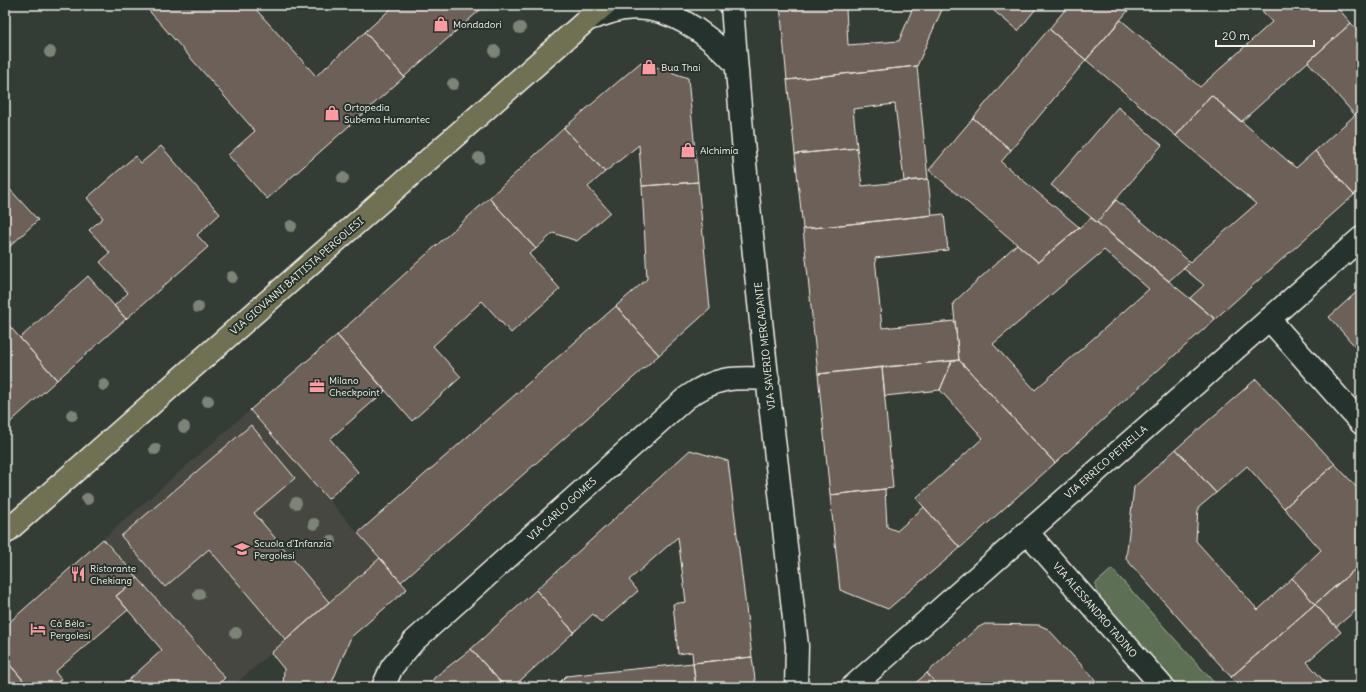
<svg xmlns="http://www.w3.org/2000/svg" width="1366" height="692" font-family="Delius,sans-serif">
	<rect width="100%" height="100%" fill="#343c36"/>
	<filter id="ink" filterUnits="userSpaceOnUse"><feTurbulence type="fractalNoise" baseFrequency=".025" numOctaves="2"/><feDisplacementMap in="SourceGraphic" scale="8" xChannelSelector="R" yChannelSelector="G"/><feConvolveMatrix kernelMatrix="1 2 1 2 8 2 1 2 1" color-interpolation-filters="sRGB"/></filter>
	<g filter="url(#ink)">
		<path fill="#454740" d="M250,410l130,148 -148,129 -129,-148z"/>
		<path fill="#5d7053" stroke="#a8b09e" d="M1112,569l106,118h-43l-72,-80 -8,-23z"/>
		<path fill="#6c6158" stroke="#f4f1e8" fill-rule="evenodd" d="M144,5h108l64,71 49,-44 39,45 -137,122 -39,-44 27,-24z
			M395,5h80l5,5 -76,67 -39,-45z
			M475,5h11l-6,5z
			M780,5h67l-1,4 2,36 51,-4 15,-36h30l-27,61 -130,14z
			M987,5h52l-21,26z
			M1069,5h64l-47,55 -37,-31z
			M1257,5h78l16,18 -110,99 -30,-27 -35,41 -90,-76 35,-40 79,67 72,-65z
			M1351,23l10,11v155l-7,6 -39,-44 40,-36 -47,-53z
			M1049,29l37,31 -75,90 -38,-32z
			M641,62l47,16 10,104 -56,4 -3,-41 -34,27 -41,-44z
			M917,66l11,113 -24,2 -9,-77 -42,5 4,39 -62,6 -8,-74z
			M1211,95l85,73 19,-17 39,44 -139,124 -25,-21 14,-13 -21,-17 73,-64 -80,-68z
			M1118,107l44,38 -65,77 -46,-37z
			M973,118l38,32 -10,12 78,65 -41,35 -109,-92z
			M564,128l41,44 -17,15 22,25 -33,29 -24,-8 -17,16 -47,-51z
			M161,146l59,68 -23,21 11,12 -82,72 -12,-13 14,-13 -28,-31 10,-9 -21,-23 14,-12 -16,-20 48,-42 6,7z
			M857,148l5,38 66,-7 4,36 -129,14 -8,-75z
			M698,182l12,127 -51,46 -43,-49 31,-27 -5,-93z
			M5,184l33,36 -33,31z
			M489,198l47,51 -7,5 31,35 -49,44 -29,-32 -49,45 28,31 -49,44 -75,-86z
			M1116,200l74,62 -21,19 -72,-59z
			M944,214l4,36 -73,8 7,70 73,-7 4,39 -141,14 -15,-145z
			M1091,218l124,101 -160,144 -96,-103 -6,-57 64,-59 21,18zM1104,250l45,39 -114,101 -42,-46z
			M88,276l38,43 -69,61 -37,-42z
			M1361,288v65l-32,-36z
			M616,306l43,49 -258,227 -43,-49z
			M5,321l52,59 -52,47z
			M337,335l48,56 -55,48 28,33 -30,27 -78,-89z
			M959,360l96,103 -95,85 -44,-50 67,-60 -43,-48 12,-29z
			M952,361l-12,29 -55,6 -3,-29z
			M882,367l11,121 -63,7 -12,-121z
			M1256,379l79,85 -51,44 -37,-42 -31,27 -40,-44z
			M251,425l44,53 -41,35 75,89 -43,38 -77,-91 -44,38 -44,-51z
			M1176,449l40,44 -18,15 -2,33 62,69 34,-32 23,26 -84,73 -105,-118 8,-72z
			M690,450l38,11 24,196 -59,6 -1,-11 -14,2 -5,-50 13,-2 -8,-65 -49,43 9,11 -37,32 -8,-9 -19,18 -38,-42z
			M1335,464l26,28v72l-46,40 -23,-26 29,-28 -37,-42z
			M885,489l2,38 10,4 27,-24 36,41 -72,61 -48,-19 -10,-95z
			M103,539l35,39 -22,18 12,14 -73,62 6,7 -9,8h-23l-24,-28v-33z
			M380,558l27,31 -56,48 -21,50h-47l1,-18 -13,-16z
			M1361,564v42l-25,21 -21,-23z
			M138,578l87,100 -10,9h-94l41,-37 -46,-54z
			M536,590l38,42 -61,55h-8l-34,-38z
			M1315,604l26,28 -34,30 22,25h-89l-9,-10z
			M985,624l54,1 9,4 50,54 -4,4h-155l-12,-14 50,-45z
			M471,649l34,38h-78l8,-10z
			M752,657l4,30h-60l-3,-24z
			M5,659l24,28h-24z
			M693,663l3,24h-141l11,-11z
			M927,673l12,14h-28z"/>
		<g fill="none" stroke-linecap="round" stroke-linejoin="round">
			<g stroke="#f4f1e8" stroke-width="25">
				<path id="minor" d="M732,5c15,214 42,428 65,641l-1,41
					M588,19c12,-3 24,-8 36,-10 44,-6 84,25 112,55
					M1269,319l92,104
					M1027,532l136,155
					M383,687l9,-20 22,-26 272,-243c29,-21 47,-21 82,-19
					M852,687l509,-449"/>
			</g>
			<g stroke="#f4f1e8" stroke-width="25">
				<path id="major" d="M5,533l599,-528"/>
			</g>
			<use href="#minor" stroke="#26332d" stroke-width="22"/>
			<use href="#major" stroke="#706f52" stroke-width="22"/>
		</g>
		<g fill="#7d8377">
			<circle cx="520" cy="28" r="6"/>
			<circle cx="495" cy="51" r="6"/>
			<circle cx="50" cy="52" r="6"/>
			<circle cx="453" cy="84" r="6"/>
			<circle cx="479" cy="158" r="6"/>
			<circle cx="343" cy="178" r="6"/>
			<circle cx="291" cy="226" r="6"/>
			<circle cx="232" cy="277" r="6"/>
			<circle cx="198" cy="307" r="6"/>
			<circle cx="104" cy="385" r="6"/>
			<circle cx="208" cy="401" r="6"/>
			<circle cx="72" cy="415" r="6"/>
			<circle cx="184" cy="427" r="6"/>
			<circle cx="155" cy="449" r="6"/>
			<circle cx="87" cy="499" r="6"/>
			<circle cx="296" cy="503" r="6"/>
			<circle cx="314" cy="524" r="6"/>
			<circle cx="331" cy="541" r="6"/>
			<circle cx="199" cy="594" r="6"/>
			<circle cx="236" cy="633" r="6"/>
		</g>
	</g>
	<defs>
		<g id="shop-bare" transform="scale(1.2)"><path d="M-5-2.5h2.3a2.7 3.5 0 0 1 5.4 0H5L5.5 6h-11ZM-1.5-2.5h3a1.5 2.3 0 0 0-3 0Z" fill="#ff9aa2" stroke="#26332d" stroke-width="2.5" paint-order="stroke"/></g>
		<g id="office-bare" transform="scale(1.2)"><path d="M-6-3h4V-5.5h4V-3h4V5H-6ZM-1-4.5V-3h2v-1.5ZM-6 0V1H6V0Z" fill="#ff9aa2" stroke="#26332d" stroke-width="2.5" paint-order="stroke"/></g>
		<g id="school-bare" transform="scale(1.2)"><path d="M0-5L7-2L0 1L-7-2ZM-4 1L0 2.5L4 1V4Q0 6-4 4Z" fill="#ff9aa2" stroke="#26332d" stroke-width="2.5" paint-order="stroke"/></g>
		<g id="restaurant-bare" transform="scale(1.2)"><path d="M-5-6h1v4h1v-4h1v4h1v-4h1v5L-1.5 .5V6h-2V.5L-5-1ZM5-6V6H3V1.5H1.5Q1.5-4 5-6Z" fill="#ff9aa2" stroke="#26332d" stroke-width="2.5" paint-order="stroke"/></g>
		<g id="hotel-bare" transform="scale(1.2)"><path d="M-6-4.5h1.5V1H6V5H4.5V3h-9V5H-6ZM-4 0a1.8 1.8 0 1 1 3.6 0ZM.5 0V-2.5h3Q6-2.5 6 0Z" fill="#ff9aa2" stroke="#26332d" stroke-width="2.5" paint-order="stroke"/></g>
	</defs>
	<g fill-rule="evenodd">
		<use href="#shop-bare" x="441" y="24"/>
		<use href="#shop-bare" x="649" y="67"/>
		<use href="#shop-bare" x="332" y="113"/>
		<use href="#shop-bare" x="688" y="150"/>
		<use href="#office-bare" x="317" y="386"/>
		<use href="#school-bare" x="242" y="549"/>
		<use href="#restaurant-bare" x="78" y="574"/>
		<use href="#hotel-bare" x="38" y="629"/>
	</g>
	<g text-anchor="middle" dominant-baseline="central" stroke-width="4" stroke-linejoin="round" paint-order="stroke">
		<g font-size="10" fill="#f4f1e8" stroke="#26332d" text-anchor="start">
			<text x="453" y="24">Mondadori</text>
			<text x="661" y="67">Bua Thai</text>
			<text x="344" y="107">Ortopedia<tspan x="344" dy="12">Subema Humantec</tspan></text>
			<text x="700" y="150">Alchimia</text>
			<text x="329" y="380">Milano<tspan x="329" dy="12">Checkpoint</tspan></text>
			<text x="254" y="543">Scuola d'Infanzia<tspan x="254" dy="12">Pergolesi</tspan></text>
			<text x="90" y="568">Ristorante<tspan x="90" dy="12">Chekiang</tspan></text>
			<text x="50" y="623">Cà Bèla -<tspan x="50" dy="12">Pergolesi</tspan></text>
		</g>
		<g font-size="10" fill="#f4f1e8" stroke="#26332d">
			<text transform="translate(297 276) rotate(-41)">VIA GIOVANNI BATTISTA PERGOLESI</text>
			<text transform="translate(765 346) rotate(-96)">VIA SAVERIO MERCADANTE</text>
			<text transform="translate(1106 462) rotate(-41)">VIA ERRICO PETRELLA</text>
			<text transform="translate(562 509) rotate(-42)">VIA CARLO GOMES</text>
			<text transform="translate(1095 610) rotate(49)">VIA ALESSANDRO TADINO</text>
		</g>
	</g>
	<rect width="1366" height="692" fill="none" stroke="#26332d" stroke-width="20"/>
	<rect x="10" y="10" width="1346" height="672" fill="none" stroke="#f4f1e8" stroke-width="1.5" filter="url(#ink)"/>
	<path d="M1216 40v6h98v-6" fill="none" stroke="#f4f1e8" stroke-width="2"/>
	<text x="1222" y="40" font-size="12" fill="#f4f1e8" stroke="#26332d" stroke-width="3" paint-order="stroke">20 m</text>
</svg>
